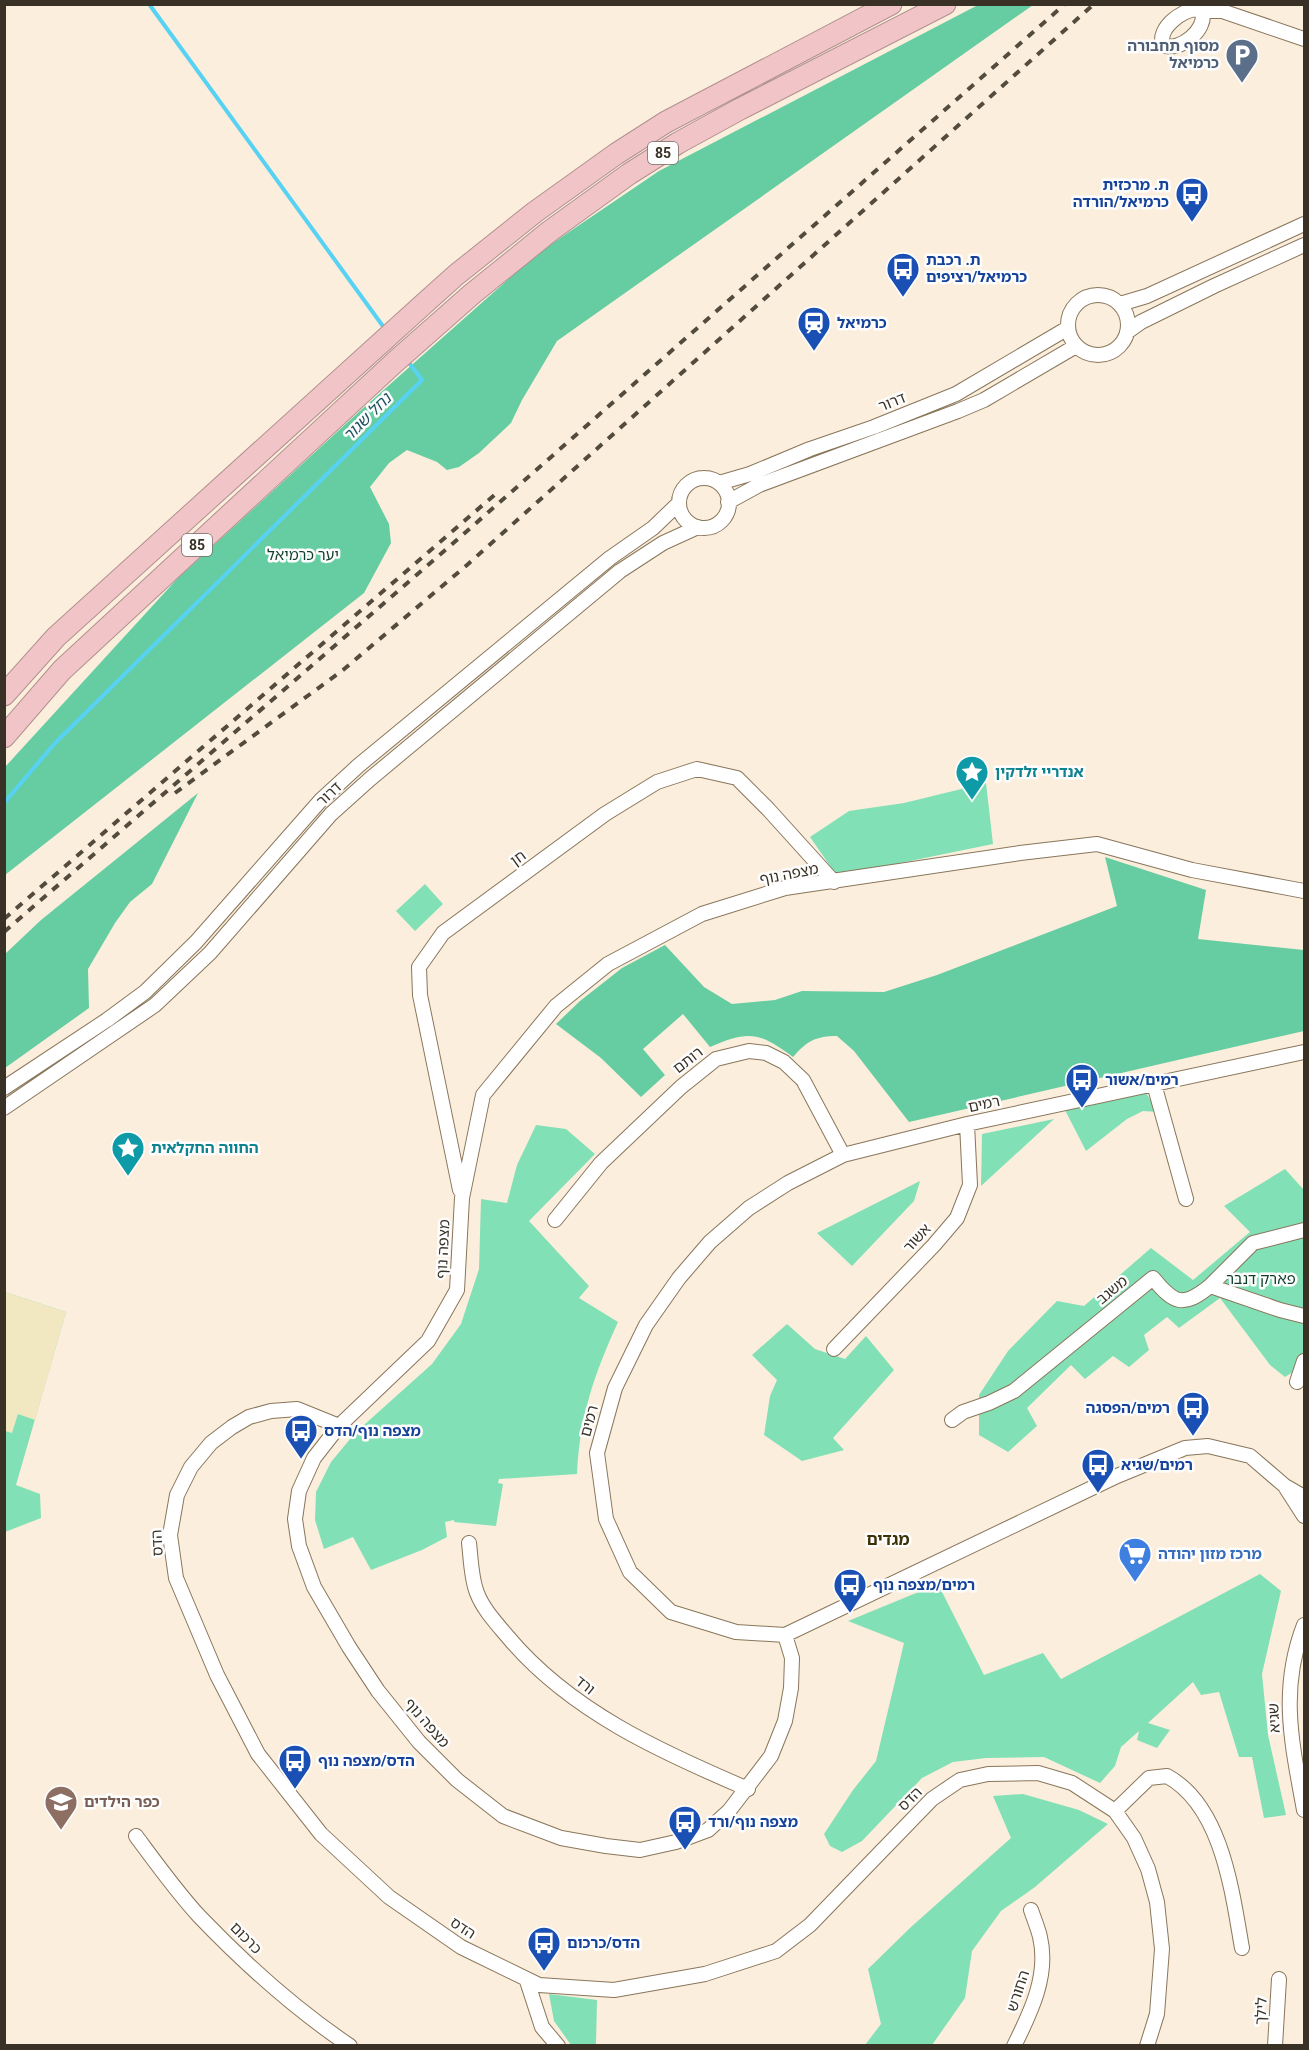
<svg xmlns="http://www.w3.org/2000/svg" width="1309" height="2050" font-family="Roboto,'Noto Sans Hebrew',sans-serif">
	<rect width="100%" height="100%" fill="#fceedc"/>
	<path fill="#82e0b6" d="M986,783l7,61 -156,32 -27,-39 39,-26 55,-8z
		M425,884l18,20 -28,27 -19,-20z
		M1146,1093l12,19 -15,-1 -16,8 -41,32 -21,-41 39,-10z
		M1054,1119l-73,67 1,-52z
		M536,1125l30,4 29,25 -66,67 60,65 -10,12 39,24c-24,53 -38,93 -41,152l-78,5 -1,4 5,1 -7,42 -42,-4v-2l-9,2 2,15 -25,13 -51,20 -18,-33 -29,12 -9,-29 1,-28 15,-30 24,-29 77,-69 29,-40 18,-55 2,-70 26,4 10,-38z
		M1285,1169l19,21v175l-19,12 -15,-12 -50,-67 -41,30 -12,-11 -23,18 5,15 -20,17 -16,-11 -28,23 -14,-14 -44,43 10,18 -29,26 -29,-17v-40l29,-44 49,-50 27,5 67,-58 42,32 57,-48 -26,-26z
		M920,1181l-6,20 -62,65 -35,-33z
		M5,1292l61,20 -50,173 24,9 1,24 -36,14z
		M787,1324l28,25 30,10 21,-23 28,34 -61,68 11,12 -42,11 -38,-26 6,-39 7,-16 -25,-25z
		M1260,1574l21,17 -19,83 6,61 18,80 -22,3 -12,-61h-13l-20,-65 -18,3 -8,-13 -45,41 22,7 -13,18 -20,-8 2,-9 -18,16 -6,19 -15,17 -56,-26 -58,1 -33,4 -31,16 -60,63 -20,11 -12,-6 -6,-12 29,-44 23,-29 28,-118 -56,-22 90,-37 46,91 59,-22 18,26z
		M1023,1794l56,16 29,14 -73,63 -34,24 -29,40 -7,47 -33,47h-67l16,-21 -13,-55 43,-42 100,-89 -18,-42z
		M549,1994l48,6 -1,45h-25l-17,-24z"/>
	<path fill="#65cda1" d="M978,5h55l-476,336 -35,59 -11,23 -32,30 -20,14 -12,3 -10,-8 -30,-12 -18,13 -19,24 19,37 2,19 -27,50 -359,282v-108l173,-189 183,-168 177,-157 121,-82z
		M198,793l-46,91 -22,18 -15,21 -27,46 1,39 -84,60v-114l36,-34z
		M1105,857l101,33 -8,49 106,11v81l-395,91 -55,-71 -17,-15c-21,0 -30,5 -44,21 -34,-25 -44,-27 -83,-10l-27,-33 -40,35 22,26 -24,22 -40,-39 -45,-34 24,-23 42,-33 43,-23 39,42 28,17 43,-4 27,-9 82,1 53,-17 180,-69z"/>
	<path fill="#f1e7c1" d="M5,1292l61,20 -31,108 -17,-6 -6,19 -7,-2z"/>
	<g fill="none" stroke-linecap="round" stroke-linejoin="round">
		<path stroke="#58d2f3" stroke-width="4" d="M149,4l236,325
			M4,803l51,-60 367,-363 -15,-20"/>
		<g stroke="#89765b" stroke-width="16">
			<path id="minor" d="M1197,9l5,3c6,17 -23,41 -39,33 -6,-17 19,-35 34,-36z
				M1203,14l6,-3h13l82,28
				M1068 325a30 30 0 1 1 60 0a30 30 0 1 1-60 0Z
				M1120,304l27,-8 157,-72
				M1127,332l14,-10 73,-36 90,-41
				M679 503a25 25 0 1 1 50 0a25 25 0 1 1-50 0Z
				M719,483l31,-9 60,-25 64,-22 82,-33 112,-66
				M728,502l31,-17 199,-74 26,-11 92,-54
				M1304,1052l-337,72 -124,31 -55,28 -39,25 -39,34 -31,36 -33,47 -31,63 -18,65 9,66 24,53 41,40 65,20 49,3 332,-159 68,-28 23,-2 42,10 35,30 19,11
				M1154,1084l32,115
				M4,1088l103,-68 38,-28 51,-50 124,-141 38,-35 252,-208 43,-30 26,-25
				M4,1108l151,-103 55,-52 121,-139 39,-35 250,-208 43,-28 35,-16
				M460,1190l-40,-195 -1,-28 24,-34 162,-119 52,-32 40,-13 40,9 31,31 66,73
				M555,1220l46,-57 80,-76 35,-28 33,-8 17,2 18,9 19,18 40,75
				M1210,1286l43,-43 51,-13
				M834,1349l100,-104 23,-27 13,-33 -3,-61
				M1297,1382l7,-21
				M952,1420l11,-8 26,-9 25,-12 139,-113c21,26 30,30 57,8l70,24 24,6
				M339,1426l-42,-17 -26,2 -22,6 -17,10 -21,16 -20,24 -14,28 -7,40 6,43 41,97 41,79 63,80 68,63 72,50 78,38 75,5 91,-16 71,-23 34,-26 122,-126 28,-19 28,-6 50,-1 34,10 43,28 19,27 14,31 9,33 5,47 -5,65 -10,32
				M1286,1488l18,28
				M469,1543c2,16 2,35 8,50 6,16 20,31 31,44 62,74 153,115 240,152
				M1304,1625c-25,65 -12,119 0,185
				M785,1635l7,23 -1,30 -6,33 -14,35 -42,55 -21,19 -32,12 -36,8 -34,-4 -45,-8 -58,-22 -46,-36 -38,-38 -41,-51 -29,-44 -35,-60 -15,-41 -4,-27 4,-28 15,-33 25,-32 89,-85 29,-51 5,-92 21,-103 73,-89 52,-42 94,-50 83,-26 235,-35 77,-9 95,26 112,21
				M1115,1811l34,-33 18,-2c55,30 65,115 75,172
				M136,1836c20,27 40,55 63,80 46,48 96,93 151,130
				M527,1981l15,46 16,19
				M1014,2046c17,-34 35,-71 26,-109 -2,-9 -6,-18 -9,-27
				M1275,2046l4,-67"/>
		</g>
		<g stroke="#b1918f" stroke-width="23">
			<path id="highway" d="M4,695l52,-58 371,-336 29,-26 79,-63 81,-58 50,-32 225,-118
				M4,737l58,-67 334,-309 76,-67 78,-63 79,-57 49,-31 62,-34 205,-105"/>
		</g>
		<use href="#minor" stroke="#fff" stroke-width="14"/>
		<use href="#highway" stroke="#f1c4c8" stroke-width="21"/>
		<path stroke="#534b3e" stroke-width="4" stroke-dasharray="8 8" stroke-linecap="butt" d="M175,793l168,-123 124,-105 627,-561
			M4,919l495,-428
			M4,932l446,-386 615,-542"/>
	</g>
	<defs>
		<g id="parking-pin" transform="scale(1.725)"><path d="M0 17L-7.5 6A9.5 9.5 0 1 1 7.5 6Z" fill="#5c6f8a" stroke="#fdfdfd"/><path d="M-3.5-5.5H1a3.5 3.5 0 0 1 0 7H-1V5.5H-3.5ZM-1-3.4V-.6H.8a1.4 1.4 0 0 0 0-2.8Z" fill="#fff"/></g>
		<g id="bus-pin" transform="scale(1.725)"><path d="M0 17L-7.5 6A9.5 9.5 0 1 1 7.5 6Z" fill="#1a4fb4" stroke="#fdfdfd"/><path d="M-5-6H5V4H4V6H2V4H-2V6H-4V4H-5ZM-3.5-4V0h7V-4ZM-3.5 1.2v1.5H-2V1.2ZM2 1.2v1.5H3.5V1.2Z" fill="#fff"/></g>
		<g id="station-pin" transform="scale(1.725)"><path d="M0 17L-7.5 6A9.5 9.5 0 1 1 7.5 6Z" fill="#1a4fb4" stroke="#fdfdfd"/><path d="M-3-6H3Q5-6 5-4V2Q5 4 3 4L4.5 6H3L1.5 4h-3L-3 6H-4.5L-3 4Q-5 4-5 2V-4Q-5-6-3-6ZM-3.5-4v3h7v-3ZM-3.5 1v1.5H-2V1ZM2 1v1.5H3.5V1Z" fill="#fff"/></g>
		<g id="sight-pin" transform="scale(1.725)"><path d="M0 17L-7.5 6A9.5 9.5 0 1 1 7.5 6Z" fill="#0f9aa8" stroke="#fdfdfd"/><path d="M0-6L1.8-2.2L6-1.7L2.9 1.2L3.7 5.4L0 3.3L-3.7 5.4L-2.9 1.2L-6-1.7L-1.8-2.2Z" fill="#fff"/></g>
		<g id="supermarket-pin" transform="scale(1.725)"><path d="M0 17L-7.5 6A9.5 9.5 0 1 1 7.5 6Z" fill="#3f7fe0" stroke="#fdfdfd"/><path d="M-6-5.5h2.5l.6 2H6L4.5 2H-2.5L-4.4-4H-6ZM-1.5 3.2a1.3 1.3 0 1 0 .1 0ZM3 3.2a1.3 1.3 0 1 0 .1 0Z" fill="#fff"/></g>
		<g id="school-pin" transform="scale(1.725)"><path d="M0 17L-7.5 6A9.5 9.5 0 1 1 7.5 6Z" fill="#8d6e63" stroke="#fdfdfd"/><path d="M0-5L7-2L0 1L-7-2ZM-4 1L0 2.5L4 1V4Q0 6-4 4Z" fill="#fff"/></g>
	</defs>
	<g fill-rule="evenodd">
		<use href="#parking-pin" x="1242" y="55"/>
		<use href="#bus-pin" x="1192" y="194"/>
		<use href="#bus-pin" x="903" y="269"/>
		<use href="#station-pin" x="814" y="323"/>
		<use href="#sight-pin" x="972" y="772"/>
		<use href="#bus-pin" x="1082" y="1080"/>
		<use href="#sight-pin" x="128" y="1148"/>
		<use href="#bus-pin" x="1193" y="1408"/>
		<use href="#bus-pin" x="301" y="1431"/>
		<use href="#bus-pin" x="1098" y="1465"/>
		<use href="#supermarket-pin" x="1135" y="1554"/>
		<use href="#bus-pin" x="850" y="1585"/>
		<use href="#bus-pin" x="295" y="1761"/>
		<use href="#school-pin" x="61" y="1802"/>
		<use href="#bus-pin" x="685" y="1822"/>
		<use href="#bus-pin" x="544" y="1943"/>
	</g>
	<g text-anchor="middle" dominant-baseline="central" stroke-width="5" stroke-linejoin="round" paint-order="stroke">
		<g fill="#fdfdfd" stroke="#746e66" stroke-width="1.5">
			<rect x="648" y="142" width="30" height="22" rx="4.5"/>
			<rect x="182" y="534" width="30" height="22" rx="4.5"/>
		</g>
		<g font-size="14" font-weight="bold" fill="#393125">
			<text x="663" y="153">85</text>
			<text x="197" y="545">85</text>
		</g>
		<g font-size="15" font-weight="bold" fill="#4e5e75" stroke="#fdfdfd" text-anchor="end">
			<text x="1219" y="46">מסוף תחבורה<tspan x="1219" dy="17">כרמיאל</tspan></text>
		</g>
		<g font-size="15" font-weight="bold" fill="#164399" stroke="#fdfdfd" text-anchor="start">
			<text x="1169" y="185" text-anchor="end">ת. מרכזית<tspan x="1169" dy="17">כרמיאל/הורדה</tspan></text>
			<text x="926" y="260">ת. רכבת<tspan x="926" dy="17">כרמיאל/רציפים</tspan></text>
			<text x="837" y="323">כרמיאל</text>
			<text x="1105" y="1080">רמים/אשור</text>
			<text x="1170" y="1408" text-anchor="end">רמים/הפסגה</text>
			<text x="324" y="1431">מצפה נוף/הדס</text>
			<text x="1121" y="1465">רמים/שגיא</text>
			<text x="873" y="1585">רמים/מצפה נוף</text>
			<text x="318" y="1761">הדס/מצפה נוף</text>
			<text x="708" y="1822">מצפה נוף/ורד</text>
			<text x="567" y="1943">הדס/כרכום</text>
		</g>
		<g font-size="15" fill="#393125" stroke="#fdfdfd">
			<text transform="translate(892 402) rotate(-22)">דרור</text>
			<text transform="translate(329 794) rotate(-43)">דרור</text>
			<text transform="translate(518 858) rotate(-36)">חן</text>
			<text transform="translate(789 874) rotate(-11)">מצפה נוף</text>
			<text transform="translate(688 1060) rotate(-38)">רותם</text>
			<text transform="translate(984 1104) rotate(-12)">רמים</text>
			<text transform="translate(917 1238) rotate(-47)">אשור</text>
			<text transform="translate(443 1249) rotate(-87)">מצפה נוף</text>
			<text transform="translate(1112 1290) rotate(-40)">משגב</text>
			<text transform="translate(589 1421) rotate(-75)">רמים</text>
			<text transform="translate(157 1543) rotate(-93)">הדס</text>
			<text transform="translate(585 1685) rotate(39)">ורד</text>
			<text transform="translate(1274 1718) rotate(-93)">שגיא</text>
			<text transform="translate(427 1723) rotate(49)">מצפה נוף</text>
			<text transform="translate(910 1799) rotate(-45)">הדס</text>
			<text transform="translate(463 1928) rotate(33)">הדס</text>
			<text transform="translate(246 1938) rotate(45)">כרכום</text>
			<text transform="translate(1018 1991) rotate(-72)">החורש</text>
			<text transform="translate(1261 2011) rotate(-87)">לילך</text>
		</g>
		<g font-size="15" fill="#113e2c" stroke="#fdfdfd">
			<text x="303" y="555">יער כרמיאל</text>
			<text x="1261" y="1279">פארק דנבר</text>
		</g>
		<g font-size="15" font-weight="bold" fill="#0d838f" stroke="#fdfdfd" text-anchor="start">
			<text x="995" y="772">אנדריי זלדקין</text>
			<text x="151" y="1148">החווה החקלאית</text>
		</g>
		<g font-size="15" font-weight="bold" fill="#366cbe" stroke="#fdfdfd" text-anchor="start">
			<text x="1158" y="1554">מרכז מזון יהודה</text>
		</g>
		<g font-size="15" font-weight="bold" fill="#785e54" stroke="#fdfdfd" text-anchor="start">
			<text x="84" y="1802">כפר הילדים</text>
		</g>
		<g font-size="16" font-style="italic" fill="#1e5260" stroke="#fdfdfd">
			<text transform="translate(367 417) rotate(-45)">נחל שגור</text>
		</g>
		<g font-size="16" font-weight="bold" fill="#3d3106" stroke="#fdfdfd">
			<text x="888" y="1539">מגדים</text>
		</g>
	</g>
	<rect width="1309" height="2050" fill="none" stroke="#393125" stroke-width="12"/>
</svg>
